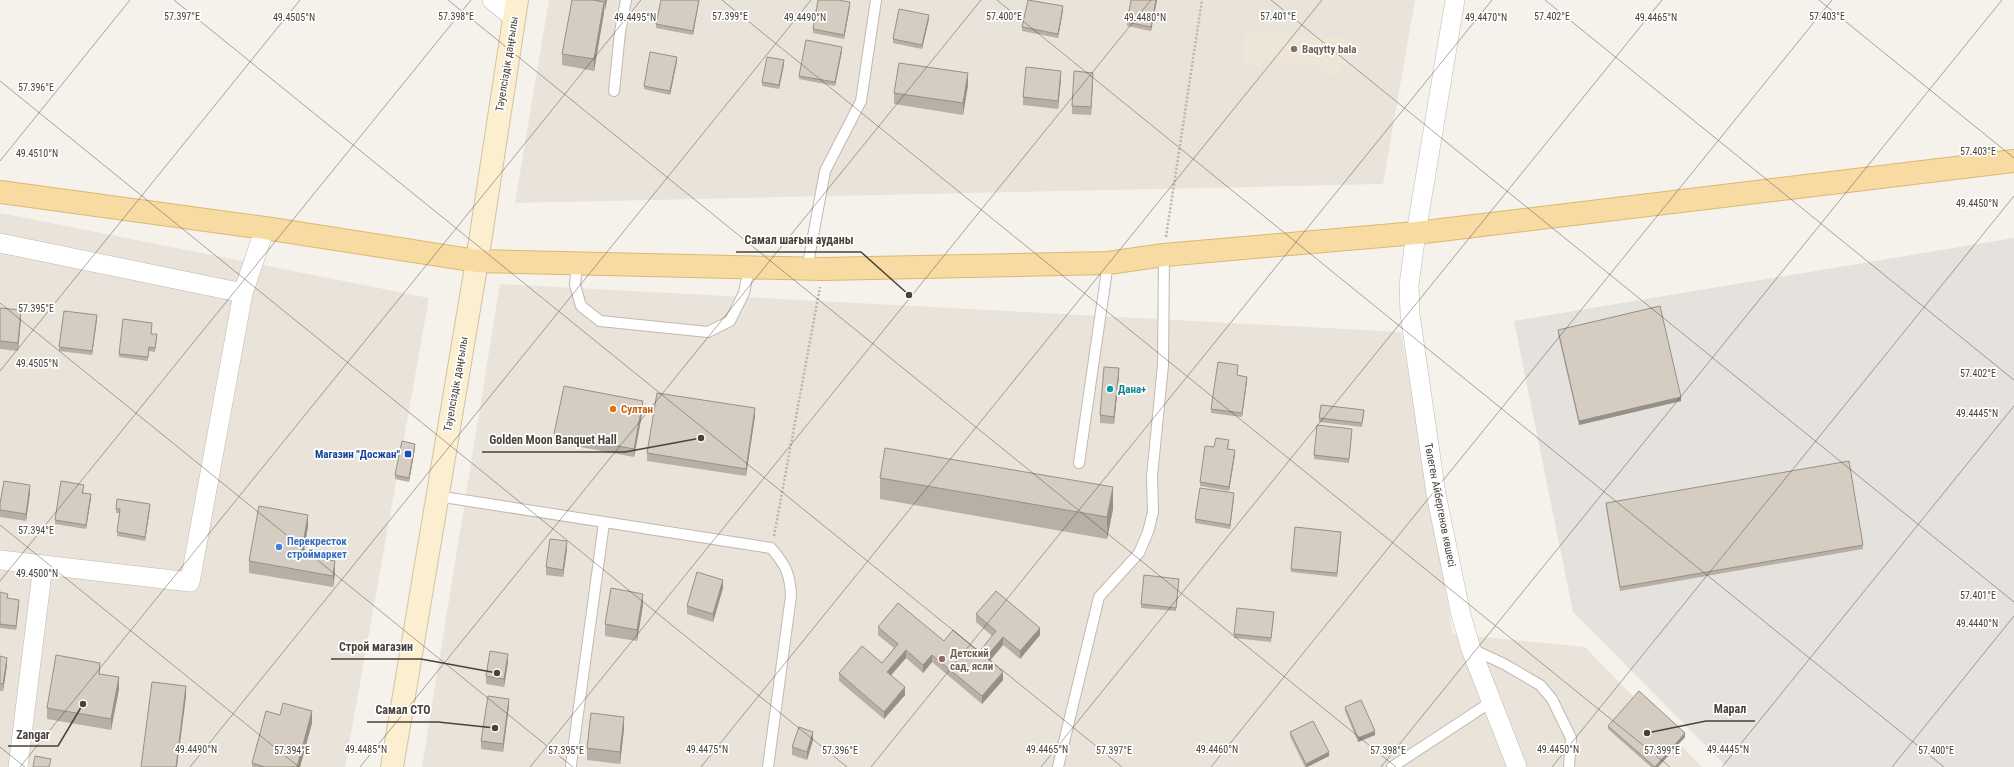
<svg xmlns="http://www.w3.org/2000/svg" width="2014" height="767" font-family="'Roboto Condensed',sans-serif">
	<rect width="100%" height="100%" fill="#f5f2ec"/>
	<path fill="#e9e3da" d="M549,0h866l-32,184 -868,19z
		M0,213l429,85 -84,469h-345z
		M500,284l901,48 52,302 132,13 117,120h-1280z"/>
	<path fill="#e5e1dd" d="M2014,238v529h-287l-154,-155 -59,-291z"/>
	<path fill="#ede6d7" d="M1245,29l100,9 -4,37 -17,-1 1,-8 -63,-6 -1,7 -19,-2z"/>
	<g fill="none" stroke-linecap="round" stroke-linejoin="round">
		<g stroke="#c0b9af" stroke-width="12">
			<path id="lane" d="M614,91l6,-59 6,-32
				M577,263l-2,22 6,21 19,15 108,11 22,-11 14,-28 5,-25
				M807,269l18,-98 36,-70 15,-101
				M1079,463l29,-200
				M437,496l334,52c15,17 19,26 20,48l-23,171
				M1472,649l32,15 36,21 12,14 19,39 -2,29
				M571,765l33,-242
				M1058,767l41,-170 40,-44 9,-21 5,-20 -1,-36 11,-111 1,-110
				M1392,767l99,-65"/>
		</g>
		<g stroke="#c0b9af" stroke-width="20">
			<path id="street" d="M492,0l22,18
				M1455,0l-39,233 -7,52 1,29 26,180 25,121 10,34 46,118
				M0,243l243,50 -53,289 -190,-22
				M243,293l22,-65
				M18,767l25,-202"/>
		</g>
		<g stroke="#d2c29e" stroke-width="24">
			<path id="secondary" d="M392,767l85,-506 40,-261"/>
		</g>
		<g stroke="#deb771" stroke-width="24">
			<path id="primary" d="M0,192l265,36 212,33 346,8 285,-6 56,-8 252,-22 598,-72"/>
		</g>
		<path stroke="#c1b4a1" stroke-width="2.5" stroke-dasharray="2 2" stroke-linecap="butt" d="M1166,237l36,-237
			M774,536l46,-249"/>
		<use href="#lane" stroke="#fff" stroke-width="10"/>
		<use href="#street" stroke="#fff" stroke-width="19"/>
		<use href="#secondary" stroke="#fcefcf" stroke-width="22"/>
		<use href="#primary" stroke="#f8dba2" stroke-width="22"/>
	</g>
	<path fill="#b8b0a7" d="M572,0h35l-3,11 -10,60 -32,-6v-11z
		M699,0l-6,35 -37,-7v-4z
		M1131,0h26l-6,31 -24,-5v-4z
		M850,6l-6,33 -31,-6v-4z
		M1063,10l-5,28 -36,-7v-4z
		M929,19l-7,30 -29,-6v-4z
		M842,51l-7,35 -36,-7v-3z
		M677,61l-7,34 -26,-6v-3z
		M784,64l-5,25 -17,-3v-4z
		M1061,79l-3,30 -35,-4v-8z
		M1093,80l-2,35 -19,-1v-8z
		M968,85l-5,30 -69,-11v-11z
		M0,308l21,10 -3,33 -18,-2z
		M97,319l-5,36 -33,-4v-4z
		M152,327l-1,7 6,4 -2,14 -6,-1 -1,10 -29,-4v-3z
		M1558,330l123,71 -102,24 -21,-91z
		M1238,368l-1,8 10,5 -5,36 -31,-4v-4z
		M1119,376l-5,48 -14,-1v-8z
		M643,409l-9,48 -80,-15v-8z
		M1364,414l-2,13 -43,-5v-4z
		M755,416l-9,60 -99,-15v-8z
		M1352,433l-3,30 -35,-4v-4z
		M1229,444l-1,5 7,5 -6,37 -29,-5v-4l14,-35z
		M415,448l-6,34 -14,-3v-4z
		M880,478l233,31 -6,30 -227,-40z
		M84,489l-1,4 8,5 -5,31 -31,-5v-4z
		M30,493l-4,28 -26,-4v-13z
		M1234,497l-4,32 -35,-6v-4z
		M1606,503l257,42v4l-243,42 -14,-84z
		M150,508l-5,33 -28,-5 3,-23h-4v-4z
		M308,526l-5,30 32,17 -2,14 -84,-14v-12z
		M1341,536l-4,41 -46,-5v-3z
		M567,549l-4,28 -17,-2v-8z
		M1179,582l-3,29 -35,-3v-4z
		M723,588l-10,34 -26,-8v-8z
		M0,592l8,6 11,6 -3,26 -16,-2z
		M643,605l-6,36 -32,-5v-12z
		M976,614l64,21 -20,24 -17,-14 -13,16 13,19 -21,24 -50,-42 -9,11 -17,-15 -15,17 14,20 -21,24 -45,-38v-8l43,-10 12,-15 -16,-13v-8l66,14 35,11 13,-16 -16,-14z
		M1274,616l-3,26 -37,-4v-4z
		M0,656l7,9 -4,26h-3z
		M508,662l-4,25 -18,-3v-8z
		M100,674l19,15 -8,41 -64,-11v-11z
		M509,706l-6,46 -22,-3v-8z
		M1345,707l30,28 -17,7 -13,-31z
		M280,715l32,8 -12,44h-48v-4z
		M1608,726l77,11 -27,30h-7l-43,-38z
		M624,729l-4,35 -33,-4v-12z
		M1290,732l39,24 -22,11h-2l-15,-31z
		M813,740l-6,20 -15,-5v-8z"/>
	<path fill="#969088" d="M605,0h2l-2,11z
		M699,0v2l-6,33v-4z
		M1156,0h1l-6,31v-4z
		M604,2v11l-10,58v-12z
		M850,2v4l-6,33v-4z
		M1063,6v4l-5,28v-4z
		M929,15v4l-7,30v-4z
		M842,47v4l-7,35v-4z
		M677,57v4l-7,34v-4z
		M784,60v4l-5,25v-4z
		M1061,71v8l-3,30v-8z
		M968,73v12l-5,30v-12z
		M1093,73v7l-2,35v-8z
		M21,310v8l-3,33v-8z
		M97,315v4l-5,36v-4z
		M1119,368v8l-5,48v-7z
		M1247,377v4l-5,36v-4z
		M1681,397v4l-102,24v-4z
		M643,401v8l-9,48v-8z
		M755,408v8l-9,60v-7z
		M415,444v4l-6,34v-4z
		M1235,450v4l-6,37v-4z
		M30,485v8l-4,28v-7z
		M1113,487v22l-6,30v-22z
		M1234,493v4l-4,32v-4z
		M91,494v4l-5,31v-4z
		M150,504v4l-5,33v-4z
		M308,515v11l-7,41v-12z
		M1341,532v4l-4,41v-4z
		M567,541v8l-4,28v-7z
		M335,561v12l-2,14v-11z
		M723,580v8l-10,34v-8z
		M643,594v11l-6,36v-11z
		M19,600v4l-3,26v-4z
		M1040,628v7l-20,24v-8z
		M1003,637v8l-17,20v-8z
		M906,650v8l-19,22v-8z
		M508,654v8l-4,25v-8z
		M932,655v7l-9,11v-8z
		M7,658v7l-4,26v-7z
		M100,663v11h-1z
		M1003,672v8l-21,24v-8z
		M119,677v12l-8,41v-11z
		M186,686v11l-9,70h-1z
		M905,687v8l-21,24v-7z
		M509,699v7l-6,46v-8z
		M312,711v12l-12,44h-3z
		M624,717v12l-4,35v-12z
		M1375,731v4l-17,7v-4z
		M813,732v8l-6,20v-8z
		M1685,733v4l-27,30h-3z
		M1329,752v4l-22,11h-1v-3z"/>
	<path fill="#d6cdc2" stroke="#969088" d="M572,0h21l11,2 -10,57 -32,-5z
		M661,0h38l-6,31 -37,-7z
		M818,0h20l12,2 -6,33 -31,-6z
		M1028,0l35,6 -5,28 -36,-7z
		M1131,0h25l-5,27 -24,-5z
		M899,9l30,6 -7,30 -29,-6z
		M806,40l36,7 -7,35 -36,-6z
		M650,52l27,5 -7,34 -26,-5z
		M767,57l17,3 -5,25 -17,-3z
		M899,63l69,10 -5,30 -69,-10z
		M1026,67l35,4 -3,30 -35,-4z
		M1074,71l19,2 -2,34 -19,-1z
		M1660,306l21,91 -102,24 -21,-91z
		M0,308l21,2 -3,33 -18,-2z
		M64,311l33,4 -5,36 -33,-4z
		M123,319l29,4 -1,11h6l-2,14 -6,-1 -1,10 -29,-3z
		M1218,362l20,3 -1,10 10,2 -5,36 -31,-4z
		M1104,367l15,1 -5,49 -14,-2z
		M564,386l79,15 -9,48 -80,-15z
		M657,393l98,15 -9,61 -99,-16z
		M1321,405l43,5 -2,13 -43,-5z
		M1317,425l35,4 -3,30 -35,-4z
		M1216,438l13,2 -2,9 8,1 -6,37 -29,-5 5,-36 9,1z
		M402,441l13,3 -6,34 -14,-3z
		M885,448l228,39 -6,30 -227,-39z
		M1849,461l14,84 -243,42 -14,-84z
		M4,481l26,4 -4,29 -26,-4v-6z
		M61,481l23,4 -2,8 9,1 -5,31 -31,-5z
		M1200,488l34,5 -4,32 -35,-6z
		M117,499l33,5 -5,33 -28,-5 3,-23h-4z
		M259,506l49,9 -7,40 34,6 -2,15 -84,-15z
		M1295,527l46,5 -4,41 -46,-4z
		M550,539l17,2 -4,29 -17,-3z
		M697,572l26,8 -10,34 -26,-8z
		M1144,575l35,4 -3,29 -35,-4z
		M611,588l32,6 -6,36 -32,-6z
		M996,591l44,37 -20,23 -17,-14 -17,20 17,15 -21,24 -50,-41 -9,10 -17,-15 -19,22 18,15 -21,25 -45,-39 23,-27 20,17 16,-19 -20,-17 20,-24 46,38 9,-11 26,22 17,-21 -20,-17z
		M0,592l8,2 -1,4 12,2 -3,26 -16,-2z
		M1237,608l37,4 -3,26 -37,-4z
		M490,651l18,3 -4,25 -18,-3z
		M56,655l44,8 -1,11 20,3 -8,42 -64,-11z
		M0,656l7,2 -4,26 -3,-1z
		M152,682l34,4 -10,81h-35z
		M1639,691l46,42 -30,34 -47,-41z
		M488,696l21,3 -6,45 -22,-3z
		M1361,700l14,31 -17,7 -13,-31z
		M283,703l29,8 -15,56h-32l-13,-4 14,-52 14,4z
		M591,713l33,4 -4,35 -33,-4z
		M1313,721l16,31 -23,12 -16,-32z
		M799,727l14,5 -6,20 -15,-5z
		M35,756l16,3 -2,8h-16z"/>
	<path fill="none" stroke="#49423a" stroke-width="1" stroke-opacity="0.45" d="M174,0l948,767M448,0l948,767M722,0l948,767M997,0l947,767M1271,0l743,602M1545,0l469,380M1819,0l195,158M0,81l847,686M0,161l130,-161M0,303l573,464M0,371l300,-371M0,525l299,242M0,581l471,-581M0,747l25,20M20,767l621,-767M190,767l621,-767M360,767l621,-767M530,767l621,-767M701,767l621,-767M871,767l621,-767M1041,767l621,-767M1211,767l621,-767M1381,767l621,-767M1552,767l462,-571M1722,767l292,-361M1892,767l122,-151"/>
	<g fill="#8d6e63" stroke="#fff" stroke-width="1.5">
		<circle cx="1294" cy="49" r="4"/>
		<circle cx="942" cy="659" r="4"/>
	</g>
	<circle fill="#0f9aa8" stroke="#fff" stroke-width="1.5" cx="1110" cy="389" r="4"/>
	<circle fill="#e8710a" stroke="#fff" stroke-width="1.5" cx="613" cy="409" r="4"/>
	<rect fill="#1a4fb4" stroke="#fff" stroke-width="1.5" x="404" y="450" width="8" height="8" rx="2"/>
	<circle fill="#3f7fe0" stroke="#fff" stroke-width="1.5" cx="279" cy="547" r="4"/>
	<g text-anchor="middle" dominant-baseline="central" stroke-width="3.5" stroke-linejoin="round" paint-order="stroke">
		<g font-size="11" font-weight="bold" fill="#785e54" stroke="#fff" text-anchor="start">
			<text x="1302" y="49">Baqytty bala</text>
			<text x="950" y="653">Детский<tspan x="950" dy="13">сад, ясли</tspan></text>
		</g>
		<g font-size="11" fill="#49423a" stroke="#fff">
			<text transform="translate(507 64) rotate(-81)">Тәуелсіздік даңғылы</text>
			<text transform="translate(456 384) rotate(-80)">Тәуелсіздік даңғылы</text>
			<text transform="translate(1440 505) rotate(79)">Төлеген Айбергенов көшесі</text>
		</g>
		<g font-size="11" font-weight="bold" fill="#0d838f" stroke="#fff" text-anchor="start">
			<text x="1118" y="389">Дана+</text>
		</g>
		<g font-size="11" font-weight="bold" fill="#c56008" stroke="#fff" text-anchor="start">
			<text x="621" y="409">Султан</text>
		</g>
		<g font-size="11" font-weight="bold" fill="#164399" stroke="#fff" text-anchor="end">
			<text x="400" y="454">Магазин "Досжан"</text>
		</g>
		<g font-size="11" font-weight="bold" fill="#366cbe" stroke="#fff" text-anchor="start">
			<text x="287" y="541">Перекресток<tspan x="287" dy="13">строймаркет</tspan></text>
		</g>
	</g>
	<g font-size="10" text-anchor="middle" fill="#49423a" stroke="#fff" stroke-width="3.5" stroke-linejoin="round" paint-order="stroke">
		<text x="456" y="20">57.398°E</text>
		<text x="730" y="20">57.399°E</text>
		<text x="182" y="20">57.397°E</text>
		<text x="1004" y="20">57.400°E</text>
		<text x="1278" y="20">57.401°E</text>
		<text x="1552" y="20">57.402°E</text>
		<text x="1827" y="20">57.403°E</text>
		<text x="294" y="21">49.4505°N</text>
		<text x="635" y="21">49.4495°N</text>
		<text x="805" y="21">49.4490°N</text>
		<text x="1145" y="21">49.4480°N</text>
		<text x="1486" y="21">49.4470°N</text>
		<text x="1656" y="21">49.4465°N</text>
		<text x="36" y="91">57.396°E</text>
		<text x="1978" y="155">57.403°E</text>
		<text x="37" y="157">49.4510°N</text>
		<text x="1977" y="207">49.4450°N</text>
		<text x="36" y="312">57.395°E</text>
		<text x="37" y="367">49.4505°N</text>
		<text x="1978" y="377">57.402°E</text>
		<text x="1977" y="417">49.4445°N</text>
		<text x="36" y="534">57.394°E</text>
		<text x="37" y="577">49.4500°N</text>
		<text x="1978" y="599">57.401°E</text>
		<text x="1977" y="627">49.4440°N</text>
		<text x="196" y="753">49.4490°N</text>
		<text x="366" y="753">49.4485°N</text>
		<text x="707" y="753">49.4475°N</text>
		<text x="1047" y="753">49.4465°N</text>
		<text x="1217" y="753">49.4460°N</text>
		<text x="1558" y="753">49.4450°N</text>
		<text x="1728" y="753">49.4445°N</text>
		<text x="292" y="754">57.394°E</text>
		<text x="566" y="754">57.395°E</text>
		<text x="840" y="754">57.396°E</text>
		<text x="1114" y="754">57.397°E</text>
		<text x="1388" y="754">57.398°E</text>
		<text x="1662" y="754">57.399°E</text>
		<text x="1936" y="754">57.400°E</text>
	</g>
	<path fill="none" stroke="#49423a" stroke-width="1.5" d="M909 295L861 252H736M701 438L625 452H482M497 673L421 659H331M1647 733L1706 721H1755M495 728L438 722H367M83 704L58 746H8"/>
	<g fill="#49423a" stroke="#fff" stroke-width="1.5">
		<circle cx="909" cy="295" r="4"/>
		<circle cx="701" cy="438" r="4"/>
		<circle cx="497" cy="673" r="4"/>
		<circle cx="1647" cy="733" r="4"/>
		<circle cx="495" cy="728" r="4"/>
		<circle cx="83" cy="704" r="4"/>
	</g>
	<g font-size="12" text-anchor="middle" font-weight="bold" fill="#49423a" stroke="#fff" stroke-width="3.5" stroke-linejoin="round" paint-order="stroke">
		<text x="799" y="244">Самал шағын ауданы</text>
		<text x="553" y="444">Golden Moon Banquet Hall</text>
		<text x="376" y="651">Строй магазин</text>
		<text x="1730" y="713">Марал</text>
		<text x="403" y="714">Самал СТО</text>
		<text x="33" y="739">Zangar</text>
	</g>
</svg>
